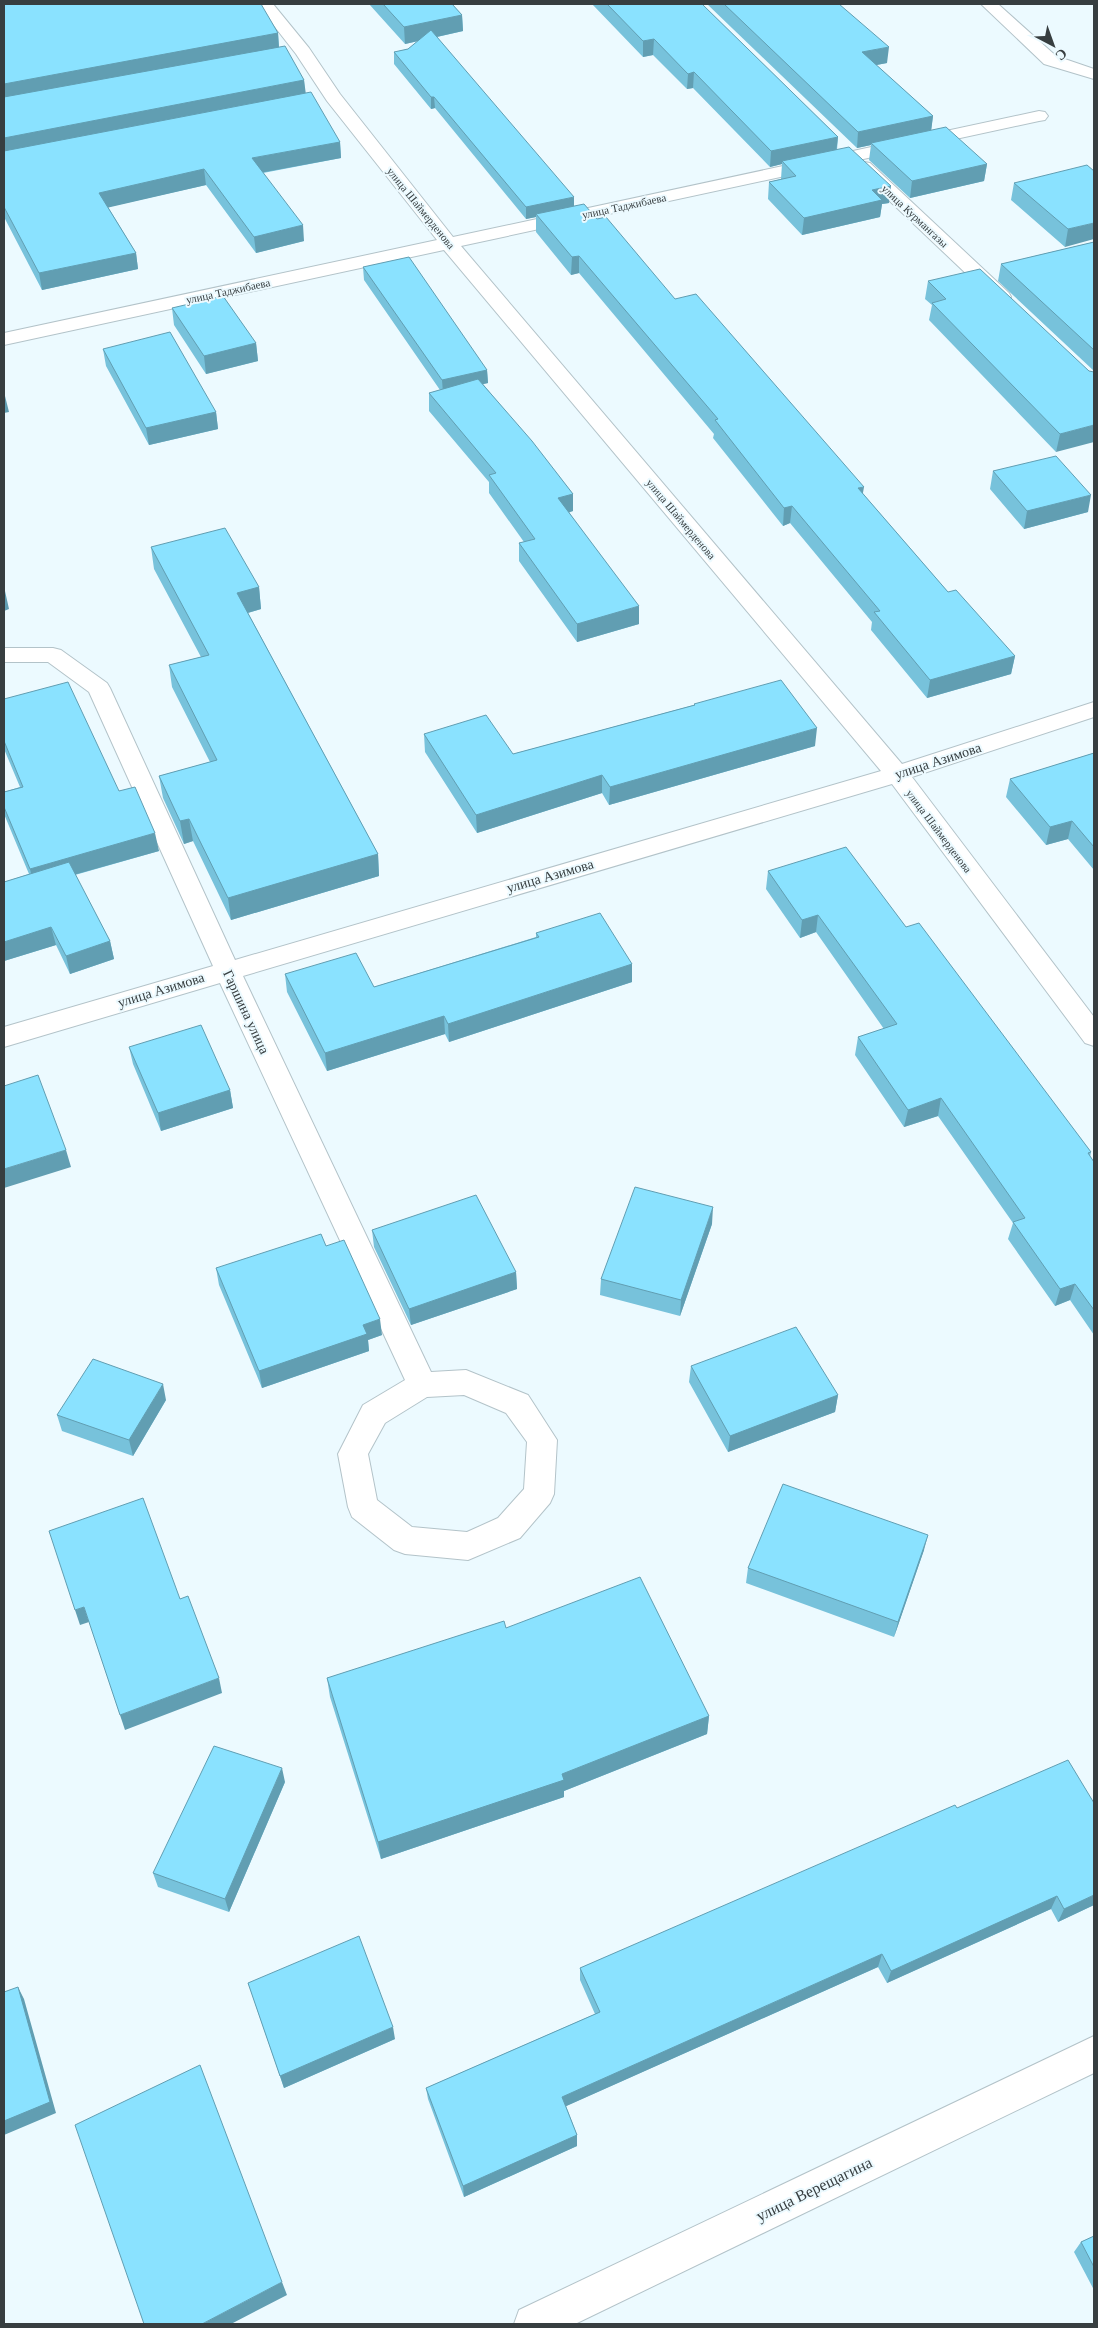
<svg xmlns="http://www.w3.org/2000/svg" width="1098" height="2328" font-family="Georgia,serif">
	<rect width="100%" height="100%" fill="#ecfaff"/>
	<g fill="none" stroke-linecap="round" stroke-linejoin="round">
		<g stroke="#b3c3c9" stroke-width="2">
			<path id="minor" d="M257,4h16l36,44 31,46 113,143 586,-126 6,1 3,4 -3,4 -6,1 -578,125 441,518 192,-62v15l-182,60 182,240v29l-9,-3 -193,-259 -649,192 188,396 35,-2 62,25 29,45 -3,54 -4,9 -30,35 -52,22 -63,-6 -11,-4 -42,-33 -4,-10 -10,-53 25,-49 42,-25 -185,-397 -216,64v-20l209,-61 -124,-274 -41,-30h-44v-14h49l8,2 46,33 3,5 125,272 646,-189 -437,-521 -440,95v-12l433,-93 -110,-139 -31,-47zM464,1395l42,18 21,29 -3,47 -26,29 -31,14 -55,-5 -35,-27 -9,-46 17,-31 42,-26z
				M981,4h17l58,52 38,13v10l-50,-15z
				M864,162l6,1 139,130 2,4 -2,4 -7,2 -7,-2 -137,-130 -3,-4 3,-4z
				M1094,2036v37l-519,251h-61l5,-14z"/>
		</g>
		<use href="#minor" fill="#fff" fill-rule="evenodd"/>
	</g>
	<path fill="#77c2db" d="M4,4l274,29 1,14 25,33 1,14 35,48 1,16 -78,15 41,68 -48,12 -50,-68 -98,22 28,46 2,16 -96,21 -38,-73z
		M369,4h83l10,11 1,16 -26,6 137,169 23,13 266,275 85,98 67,64 -4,18 -84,24 -56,-68 1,-8 -82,-99 -7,3 -70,-88 1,-4 -135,-161 -8,2 -35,-43v-15l-10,2 -91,-111 -4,1 -37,-45v-12l14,-3 10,-8 -13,3z
		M592,4h110l136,133 -1,13 52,53 -7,1 -2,13 -78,18 -34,-36 1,-17 12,-3 1,-15 -12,3 -77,-79 -6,1 -34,-34 -10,2z
		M707,4h132l48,59 -11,2 57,51 -2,14 56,34 -3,17 -74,17 -41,-38 2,-15 -14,3z
		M1094,171l-29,76 -54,-47 3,-17z
		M1094,242v129l-96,-90 3,-17z
		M363,267l124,103 1,13 -5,1 90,110v17l-4,1 70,112 -62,18 -58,-81v-18l5,-1 -35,-49v-11l-60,-71v-18l11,-3 -76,-110z
		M928,281l161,90 -33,81 -127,-132 3,-15 -7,-6z
		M172,308l84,35 2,18 -52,13 -32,-49z
		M103,349l113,63 2,17 -69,16 -43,-79z
		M993,471l95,41 -64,17 -34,-40z
		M151,547l108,40 2,22 -13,4 130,241 1,22 -148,44 -38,-79 -9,3 -21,-46 -4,-22 51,-14 -38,-75 -3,-22 32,-8 -47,-88z
		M4,699l115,92 40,60 -84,24 35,66 4,18 -44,15 -14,-29 -52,16v-79l25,-8 -25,-60v-22l16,-5 -16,-38z
		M694,704l121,42 -206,59 -7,-12 -125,40 -52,-81 -1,-18 89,20 181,-49z
		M1094,753v117l-26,-31 -22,6 -40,-48 4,-18z
		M768,871l138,56 185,225 -1,5 4,5v173l-24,-35 -15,6 -47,-67 5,-16 -75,-107 -34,11 -49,-72 3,-18 26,-8 -68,-97 -16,6 -34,-49z
		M536,933l96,31v18l-183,60 -4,-8 -118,37 -40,-79 -2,-18 89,13 162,-50z
		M129,1047l101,43 3,18 -72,23 -28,-67z
		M712,1224l-32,92 -80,-21 1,-16z
		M372,1230l144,42 1,17 -106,36 -37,-78z
		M326,1246l56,89 -14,5 1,11 -107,37 -43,-103 -3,-17z
		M691,1366l147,29 -3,17 -107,40 -39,-70z
		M166,1400l-33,56 -71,-25 -5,-16z
		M924,1550l-30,87 -148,-54 2,-15z
		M506,1628l203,88 -2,18 -143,57v6l-183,62 -51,-162 -3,-19z
		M285,1782l-56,130 -71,-25 -5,-14z
		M957,1808l137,97 -36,17 -7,-13 -164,74 -9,-16 -312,139 11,29v11l-113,51 -36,-98 -2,-11 169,-74 -15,-34v-12z
		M248,1983l147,56 -111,49z
		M1094,2236v54l-20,-38 7,-10z"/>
	<path fill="#619eb2" d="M462,15l1,16 -58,13 -1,-17z
		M278,33l1,15 -275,52v-16z
		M654,39l-1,16 -10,2v-16z
		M889,47l-2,16 -26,5 1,-16z
		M694,72l-1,16 -6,1 1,-15z
		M304,80l2,15 -302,59v-16z
		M431,97h3l1,11 -4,1z
		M933,116l-2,16 -60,11v2l-14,3 1,-16z
		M838,137l-2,16 -54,8v3l-12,3 1,-16z
		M340,142l1,16 -87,16 -2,-16z
		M987,164l-3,17 -74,17 2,-17z
		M204,169l2,16 -104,24 -3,-16z
		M891,186l-2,17 -7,1 -2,13 -78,18 2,-17 68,-28z
		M574,197v12l-38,5v3l-10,2v-12z
		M1094,223v16l-29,8 3,-18z
		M303,225l1,16 -48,12 -2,-16z
		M136,253l2,16 -96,21 -3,-17z
		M579,256v17l-8,2 1,-18z
		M256,343l2,18 -52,13 -2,-18z
		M487,370l1,13 -45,10 -1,-13z
		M4,396h1l4,16 -5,1z
		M216,412l2,17 -69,16 -3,-17z
		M1094,425v17l-38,10 4,-18z
		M864,487l-3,17 -3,-16z
		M573,494v17l-15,5v-18z
		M1091,495l-3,17 -64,17 3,-18z
		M792,506l-2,17 -7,3 1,-18z
		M259,587l2,22 -21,6 -3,-22z
		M5,591l4,18 -5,2v-19z
		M639,606v18l-62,18v-18z
		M1015,656l-4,18 -84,24 3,-18z
		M817,728l-2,18 -206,59 1,-18z
		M602,775v18l-125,40 -1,-18z
		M189,819l4,22 -9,3 -4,-23z
		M1072,821l-4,18 -22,6 4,-18z
		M155,833l4,18 -125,35 -4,-17z
		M378,854l1,22 -148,44 -3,-22z
		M818,915l-2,17 -16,6 2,-18z
		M51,927l5,18 -52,16v-19z
		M110,941l4,18 -44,15 -4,-18z
		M632,964v18l-183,60 -1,-18z
		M444,1016l1,18 -118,37 -2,-18z
		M230,1090l3,18 -72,23 -3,-18z
		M941,1098l-3,18 -34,11 4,-17z
		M66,1150l5,17 -67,21v-19z
		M713,1207l-1,17 -32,92 1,-16z
		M516,1272l1,17 -106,36 -2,-16z
		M1075,1284l-5,16 -15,6 5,-17z
		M380,1319l2,16 -14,5 1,11 -107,37 -3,-17 104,-46z
		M163,1384l3,16 -33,56 -4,-16z
		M838,1395l-3,17 -107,40 2,-16z
		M928,1535l-4,15 -30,87 4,-15z
		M84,1607l5,15 -9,3 -5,-15z
		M219,1678l3,15 -97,37 -5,-15z
		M709,1716l-2,18 -143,57v6l-183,62 -3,-17 184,-68z
		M282,1768l3,14 -56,130 -4,-13z
		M1094,1895v10l-36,17 6,-13z
		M1057,1896l-6,13 -164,74 4,-12z
		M882,1954l-4,13 -316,141v-11z
		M18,1987l6,12 32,114 -52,22v-14z
		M393,2027l2,12 -111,49 -4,-12z
		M577,2135v11l-113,51 -1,-11z
		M282,2282l5,13 -56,29h-29z"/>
	<path fill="#8ae2ff" stroke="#619eb2" d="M4,4h257l17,29 -274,51z
		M383,4h69l10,11 -58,12z
		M607,4h95l136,133 -67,14 -77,-79 -6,2 -34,-35 -11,2z
		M724,4h115l50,43 -27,5 71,64 -75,16z
		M431,30l143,167 -48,10 -92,-110h-3l-37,-45 14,-3z
		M285,46l19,34 -300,58v-41z
		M311,92l29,50 -88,16 51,67 -49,12 -50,-68 -105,24 37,60 -97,20 -35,-66v-56z
		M946,127l41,37 -75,17 -41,-38z
		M849,147l42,39 -19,4 10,10 -78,18 -35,-36 27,-6 -14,-15z
		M1087,165l7,6v52l-26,6 -54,-46z
		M584,204l13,15 9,-2 69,82 21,-5 168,193 -6,1 90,104 8,-2 59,66 -85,24 -56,-68 6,-1 -88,-105 -8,2 -69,-88 3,-1 -139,-163 -7,1 -36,-43z
		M1094,242v108l-93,-86z
		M409,257l78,113 -45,10 -79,-113z
		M980,269l109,102 5,1v53l-34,9 -128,-131 14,-4 -18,-18z
		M223,296l33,47 -52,13 -32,-48z
		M170,332l46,80 -70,16 -43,-79z
		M478,379l54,62 41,53 -15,4 81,108 -62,18 -58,-81 16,-4 -46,-64 7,-2 -67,-80z
		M1056,456l35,39 -64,16 -34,-40z
		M225,528l34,59 -22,6 141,261 -150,44 -39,-79 -9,2 -21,-45 58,-16 -48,-95 40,-10 -58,-108z
		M781,680l36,48 -207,59 -8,-12 -126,40 -52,-81 62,-19 27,39 182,-49 -1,-1z
		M68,682l51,109 16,-4 20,46 -125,36 -26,-62v-15l19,-5 -19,-46v-42z
		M1094,753v94l-22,-26 -22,6 -40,-48z
		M846,847l60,80 13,-4 172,229 -3,1 6,9v148l-19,-26 -15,5 -47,-67 12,-4 -84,-120 -33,12 -50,-73 39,-13 -79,-109 -16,5 -34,-49z
		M69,862l41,79 -44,15 -15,-29 -47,15v-60z
		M600,913l32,51 -184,60 -4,-8 -119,37 -40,-79 71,-21 18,34 165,-50 -3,-4z
		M201,1025l29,65 -72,23 -29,-66z
		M38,1075l28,75 -62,19v-83z
		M635,1187l78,20 -32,93 -80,-21z
		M476,1195l40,77 -107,37 -37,-79z
		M321,1234l5,12 18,-6 36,79 -17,6 4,9 -108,37 -43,-103z
		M796,1327l42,68 -108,41 -39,-70z
		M93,1359l70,25 -34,56 -72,-25z
		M783,1484l145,51 -30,87 -150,-54z
		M143,1498l37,101 8,-3 31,82 -99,37 -36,-108 -9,3 -26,-79z
		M640,1577l69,139 -147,58 2,6 -186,62 -51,-164 177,-57 2,7z
		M214,1746l68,22 -57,131 -72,-26z
		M1068,1760l26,43v92l-30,14 -7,-13 -166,75 -9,-17 -320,143 15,38 -114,51 -37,-98 174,-76 -20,-44 375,-163 2,3z
		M359,1936l34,91 -113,49 -32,-93z
		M18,1987l32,115 -46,19v-129z
		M200,2065l82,217 -80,42h-58l-69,-199z
		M1094,2236v31l-13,-25z"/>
	<g text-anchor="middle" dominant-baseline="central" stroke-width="4" stroke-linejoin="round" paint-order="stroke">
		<g font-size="11" fill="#373e40" stroke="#ecfaff">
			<text transform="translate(624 206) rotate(-12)">улица Таджибаева</text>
			<text transform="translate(421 208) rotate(51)">улица Шаймерденова</text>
			<text transform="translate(915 216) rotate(43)">улица Курмангазы</text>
			<text transform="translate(228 291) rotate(-12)">улица Таджибаева</text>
			<text transform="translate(681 519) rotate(50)">улица Шаймерденова</text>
			<text transform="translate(939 831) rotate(53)">улица Шаймерденова</text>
		</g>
		<g font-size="14" fill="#373e40" stroke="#ecfaff">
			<text transform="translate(938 761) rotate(-18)">улица Азимова</text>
			<text transform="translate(550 876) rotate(-16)">улица Азимова</text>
			<text transform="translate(161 990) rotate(-17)">улица Азимова</text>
			<text transform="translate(246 1012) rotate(65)">Гаршина улица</text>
		</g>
		<g font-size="16" fill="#373e40" stroke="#ecfaff">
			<text transform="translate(814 2189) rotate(-26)">улица Верещагина</text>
		</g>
	</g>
	<rect width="1098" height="2328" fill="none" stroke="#373e40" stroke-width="10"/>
	<g transform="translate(1053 45) rotate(139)" stroke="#ecfaff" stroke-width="4" paint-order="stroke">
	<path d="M0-4L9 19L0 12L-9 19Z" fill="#373e40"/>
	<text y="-8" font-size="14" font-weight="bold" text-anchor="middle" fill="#373e40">С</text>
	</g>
</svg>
